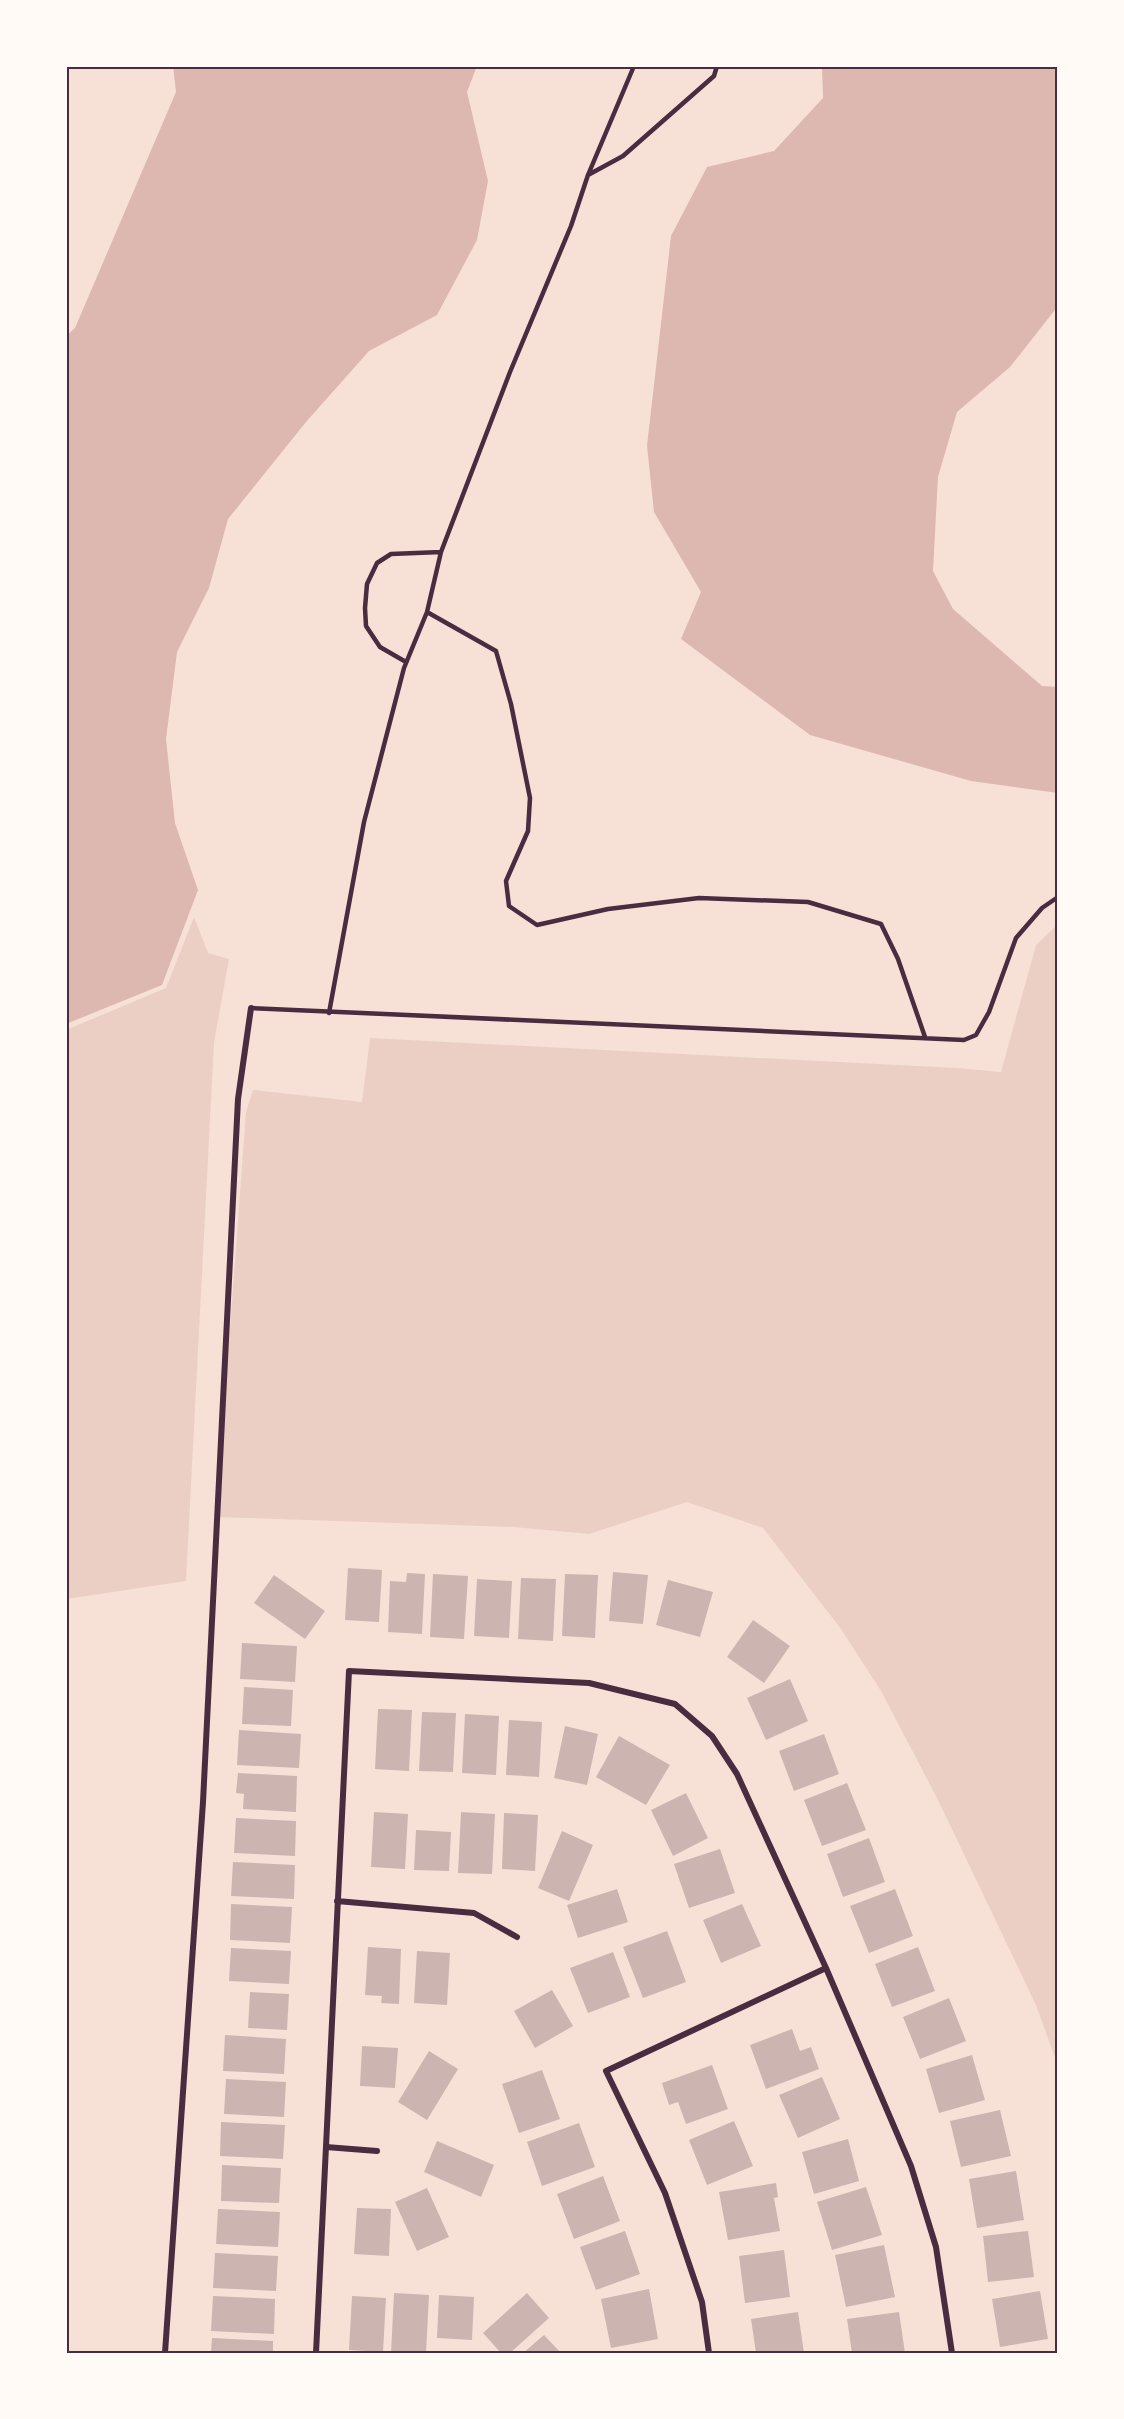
<svg xmlns="http://www.w3.org/2000/svg" width="1124" height="2419" font-family="'DM Sans',sans-serif">
	<rect width="100%" height="100%" fill="#f7e1d7"/>
	<path fill="#ebcfc5" d="M194,917l14,36 21,6 -15,84 -28,538 -120,18v-569l100,-42z
		M1058,924v1142l-22,-61 -99,-207 -56,-107 -40,-62 -78,-101 -76,-26 -98,32 -76,-7 -297,-10 30,-405 7,-22 109,12 8,-64 587,30 44,4 35,-127z"/>
	<path fill="#dcb8b0" d="M173,66h304l-10,26 21,89 -11,59 -40,75 -68,36 -63,71 -78,97 -19,69 -32,64 -11,87 9,84 23,67 -36,95 -96,39v-688l9,-8 101,-236z
		M822,66h236v240l-48,61 -53,45 -19,65 -5,94 20,38 89,77 16,1v106l-87,-12 -161,-46 -129,-96 20,-47 -47,-80 -7,-66 24,-210 36,-69 67,-16 49,-53z"/>
	<g fill="none" stroke-linecap="round" stroke-linejoin="round">
		<path stroke="#dcb8b0" stroke-width="5" d="M1058,1072v1"/>
	</g>
	<path fill="#ccb4b1" d="M348,1568l34,2 -3,52 -34,-2z
		M613,1572l35,3 -5,49 -34,-3z
		M407,1573l18,1 -3,60 -34,-2 2,-51 16,1z
		M433,1574l35,2 -4,63 -34,-2z
		M565,1574l33,1 -3,63 -33,-2z
		M274,1575l51,36 -20,28 -51,-36z
		M521,1578l35,1 -3,62 -35,-2z
		M477,1579l35,2 -3,57 -35,-2z
		M668,1580l45,12 -13,45 -44,-12z
		M753,1620l37,26 -26,37 -37,-26z
		M242,1643l55,3 -2,36 -55,-3z
		M790,1679l18,42 -42,19 -19,-42z
		M244,1687l49,3 -2,36 -49,-2z
		M378,1709l34,1 -3,61 -34,-2z
		M422,1712l34,1 -3,59 -34,-1z
		M465,1714l34,2 -3,59 -34,-2z
		M509,1720l33,2 -3,55 -33,-2z
		M565,1726l33,8 -11,51 -33,-7z
		M239,1730l62,4 -2,34 -62,-3z
		M824,1734l15,40 -45,17 -15,-40z
		M619,1736l51,29 -24,40 -50,-28z
		M238,1773l59,3 -1,36 -53,-3 1,-15 -8,-1z
		M847,1783l19,47 -44,16 -18,-46z
		M686,1793l22,45 -35,18 -22,-46z
		M374,1812l34,2 -3,55 -34,-2z
		M461,1812l34,2 -3,60 -34,-1z
		M504,1813l34,2 -3,56 -33,-2z
		M236,1818l60,3 -1,35 -61,-3z
		M416,1830l35,2 -2,39 -35,-1z
		M562,1831l31,14 -24,56 -31,-13z
		M869,1838l16,44 -42,15 -16,-43z
		M720,1849l15,44 -46,15 -15,-44z
		M233,1862l62,3 -1,34 -63,-3z
		M617,1889l11,33 -50,16 -11,-33z
		M895,1889l18,47 -44,17 -19,-47z
		M231,1904l61,3 -2,36 -60,-3z
		M742,1904l19,42 -40,17 -18,-43z
		M667,1931l19,51 -43,16 -20,-51z
		M368,1947l33,2 -2,55 -18,-1 1,-7 -17,-1z
		M918,1947l17,44 -43,16 -17,-43z
		M231,1948l60,3 -2,33 -60,-3z
		M417,1951l33,2 -3,52 -33,-2z
		M613,1952l17,45 -42,16 -18,-45z
		M552,1990l21,36 -38,22 -21,-37z
		M250,1992l39,2 -2,36 -39,-2z
		M949,1998l17,43 -46,18 -17,-42z
		M792,2029l8,22 11,-4 8,22 -53,20 -16,-44z
		M225,2035l61,4 -2,35 -61,-3z
		M362,2046l36,2 -3,40 -35,-2z
		M429,2051l29,18 -31,51 -29,-18z
		M972,2055l13,45 -46,13 -13,-44z
		M712,2065l16,44 -42,15 -8,-22 -9,3 -7,-22z
		M542,2070l18,49 -41,14 -17,-49z
		M822,2077l18,42 -42,19 -19,-43z
		M226,2079l60,3 -2,35 -60,-3z
		M1000,2110l11,46 -50,11 -11,-46z
		M734,2121l19,45 -46,19 -18,-45z
		M221,2122l64,3 -2,34 -63,-3z
		M579,2123l16,44 -53,19 -15,-44z
		M848,2139l11,42 -45,13 -12,-42z
		M437,2141l57,24 -13,32 -57,-25z
		M222,2165l59,3 -2,35 -58,-2z
		M1016,2171l8,49 -47,8 -8,-49z
		M603,2176l17,45 -46,18 -17,-45z
		M776,2183l2,14 -4,1 6,33 -52,9 -9,-48z
		M866,2187l16,48 -50,15 -15,-48z
		M427,2188l22,49 -32,14 -22,-49z
		M357,2208l34,1 -2,47 -35,-2z
		M218,2209l62,3 -2,35 -62,-3z
		M625,2231l15,43 -44,16 -16,-43z
		M1028,2231l6,46 -46,5 -5,-46z
		M884,2245l11,52 -49,10 -11,-52z
		M784,2250l6,47 -45,6 -6,-47z
		M215,2253l63,3 -2,35 -63,-3z
		M649,2289l9,50 -47,9 -10,-49z
		M1040,2291l8,48 -48,8 -8,-48z
		M394,2293l35,2 -3,58h-35z
		M527,2293l22,25 -39,35h-9l-18,-20z
		M439,2295l35,2 -2,43 -35,-2z
		M213,2296l62,3 -1,35 -63,-3z
		M352,2296l34,2 -3,54 -34,-2z
		M798,2312l6,41h-48l-5,-34z
		M899,2312l6,41h-53l-5,-34z
		M544,2335l17,18h-38z
		M212,2338l61,3v12h-62z"/>
	<g fill="none" stroke-linecap="round" stroke-linejoin="round">
		<path stroke="#4a2c40" stroke-width="4.5" d="M588,175l35,-19 91,-80 3,-10
			M427,612l69,39 15,53 19,94 -2,33 -22,50 3,25 28,19 71,-16 91,-11 109,4 73,22 17,35 27,78
			M406,662l-26,-15 -14,-21 -1,-18 2,-24 10,-21 14,-9 50,-2
			M251,1008l713,32 12,-5 13,-23 27,-74 26,-30 16,-11
			M329,1013l35,-191 40,-154 23,-56 14,-60 69,-180 61,-146 17,-51 46,-109"/>
		<path stroke="#4a2c40" stroke-width="6" d="M337,1901l137,12 43,24
			M326,2147l51,4
			M165,2353l38,-551 35,-703 13,-91
			M316,2353l33,-682 240,12 86,21 37,32 25,38 89,194 85,198 25,81 16,106
			M709,2353l-7,-51 -37,-109 -59,-122 220,-103"/>
	</g>
	<rect width="1124" height="2419" fill="none" stroke="#fffaf5" stroke-width="135"/>
	<rect x="68" y="68" width="988" height="2284" fill="none" stroke="#4a2c40" stroke-width="2"/>
</svg>
